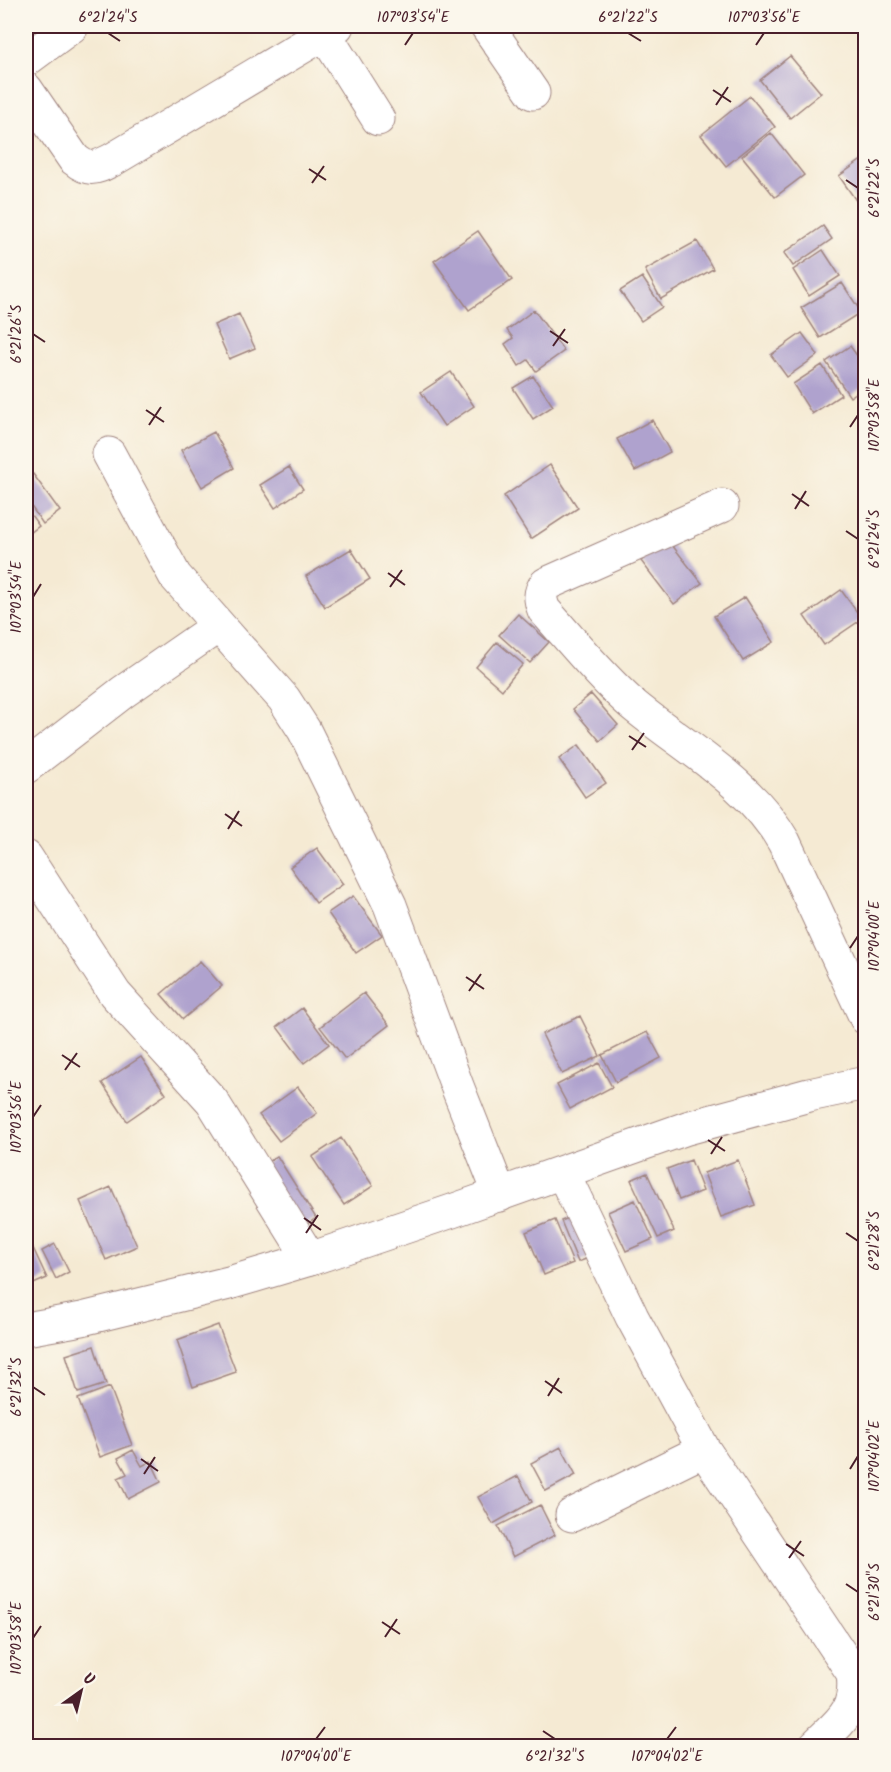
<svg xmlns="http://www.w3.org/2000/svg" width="891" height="1772" font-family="Kalam,sans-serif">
	<rect width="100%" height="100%" fill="#fbf7ec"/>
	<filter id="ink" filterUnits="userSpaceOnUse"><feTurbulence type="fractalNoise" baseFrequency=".0167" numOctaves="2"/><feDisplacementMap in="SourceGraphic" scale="12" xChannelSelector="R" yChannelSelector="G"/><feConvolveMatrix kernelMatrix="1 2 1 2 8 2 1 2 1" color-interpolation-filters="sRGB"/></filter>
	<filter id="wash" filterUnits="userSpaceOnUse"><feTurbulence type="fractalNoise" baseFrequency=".008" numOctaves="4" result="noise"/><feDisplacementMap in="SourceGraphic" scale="24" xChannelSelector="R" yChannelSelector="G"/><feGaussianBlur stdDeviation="1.35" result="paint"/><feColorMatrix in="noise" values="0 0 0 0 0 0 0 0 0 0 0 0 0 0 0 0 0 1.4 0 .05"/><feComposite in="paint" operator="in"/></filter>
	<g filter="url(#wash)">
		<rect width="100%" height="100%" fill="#f5ead3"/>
		<g id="blocks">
			<path fill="#afa2ce" d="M790,56l31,37 -31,25 -30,-38z
				M750,96l25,31 -49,39 -25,-31z
				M771,133l33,42 -29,22 -33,-41z
				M866,157v54l-2,1 -25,-36z
				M823,226l9,13 -39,27 -9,-13z
				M478,231l34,49 -43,30 -35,-49z
				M697,241l16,28 -52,30 -16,-29z
				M823,250l17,26 -31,20 -16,-26z
				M642,277l20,30 -21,14 -21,-30z
				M842,283l19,29 -41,26 -19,-30z
				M534,310l30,41 -28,20 -8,-11 -9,6 -14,-22 8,-6 -6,-8z
				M239,314l16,34 -26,11 -15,-34z
				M802,333l16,22 -31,22 -16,-22z
				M850,346l16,22v18l-16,11 -24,-35z
				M822,365l19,30 -29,19 -19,-30z
				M451,372l23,34 -30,20 -23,-34z
				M533,376l20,30 -20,13 -20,-31z
				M652,420l18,32 -35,19 -18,-32z
				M214,432l20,36 -32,19 -21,-37z
				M550,465l28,43 -47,31 -27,-43z
				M289,467l14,22 -28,19 -15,-23z
				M33,474l27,37 -17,13 -17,-25v-20z
				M26,508l13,18 -13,10z
				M668,540l34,43 -28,21 -33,-43z
				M351,549l19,30 -45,28 -19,-31z
				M841,590l21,29 -38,26 -20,-29z
				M745,597l29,45 -31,19 -29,-45z
				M518,614l31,28 -19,21 -31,-28z
				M497,642l26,22 -21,26 -26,-23z
				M591,694l27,31 -18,16 -27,-32z
				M579,745l27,38 -21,14 -26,-38z
				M317,848l26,36 -27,19 -26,-36z
				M353,896l29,39 -26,18 -28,-40z
				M200,961l22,25 -39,33 -22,-25z
				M364,993l25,32 -44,34 -25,-32z
				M302,1008l27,36 -25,19 -27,-36z
				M580,1016l20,40 -38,18 -20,-40z
				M647,1032l14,26 -45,24 -14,-27z
				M141,1057l25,37 -39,27 -25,-38z
				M599,1063l13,24 -42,22 -13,-24z
				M298,1087l19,26 -38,28 -20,-26z
				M341,1138l32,48 -29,19 -32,-48z
				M277,1156l39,62 -16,11 -39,-63z
				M691,1160l12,31 -24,9 -12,-31z
				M738,1160l17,45 -34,12 -17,-44z
				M647,1173l27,58 -16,7 -27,-58z
				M111,1187l26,59 -31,14 -26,-59z
				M635,1200l18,39 -27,12 -18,-39z
				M577,1215l17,41 -16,6 -17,-41z
				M555,1220l18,43 -29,12 -18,-43z
				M26,1233l21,45 -18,8 -3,-7z
				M55,1244l14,28 -13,7 -14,-28z
				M218,1325l18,47 -43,15 -16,-47z
				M94,1346l12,38 -28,9 -12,-38z
				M110,1387l22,58 -32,12 -22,-58z
				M561,1447l15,28 -30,16 -15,-28z
				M133,1450l9,16 9,-5 10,21 -33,17 -10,-21 9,-4 -9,-16z
				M518,1476l14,26 -39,22 -15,-27z
				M540,1505l15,30 -42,22 -15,-31z"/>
		</g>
	</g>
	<g filter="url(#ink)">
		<use href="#blocks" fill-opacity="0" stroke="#a0847f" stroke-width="1.5"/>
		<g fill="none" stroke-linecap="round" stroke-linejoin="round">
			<g stroke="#a0847f" stroke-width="35">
				<path id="minor" d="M487,26l46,67
					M324,33l54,86
					M26,60l46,-34
					M26,89l48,70c16,13 21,9 38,1l225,-134
					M109,454l66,122 109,123 20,31 86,175 67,181 43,109
					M722,506l-176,78c-7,9 -6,16 -2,26 29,32 56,66 88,94 52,43 118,78 152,138l82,176
					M26,767l97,-75 95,-66
					M26,857l89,137 97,107 98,158
					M563,1173l69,144 72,133 149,223c5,39 -13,48 -38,73
					M572,1515l132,-65"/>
			</g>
			<g stroke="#a0847f" stroke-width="35">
				<path id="tertiary" d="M26,1329l56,-10 147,-36 81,-24 142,-48 235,-83 122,-33 57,-12"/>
			</g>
			<use href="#minor" stroke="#fff" stroke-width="33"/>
			<use href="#tertiary" stroke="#fff" stroke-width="33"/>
		</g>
	</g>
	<path fill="none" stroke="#4a1f2b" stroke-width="2" d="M108,33l12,8M628,33l13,8M405,45l8,-12M756,45l8,-12M713,90l18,12M716,105l12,-18M309,169l17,11M846,180l12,8M312,183l12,-17M550,331l18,12M33,334l12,8M553,346l12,-17M146,410l18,12M149,425l12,-18M850,427l8,-12M792,494l17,12M795,509l11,-18M846,531l12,8M388,573l17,12M390,587l12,-17M33,597l8,-13M629,736l17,11M632,750l12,-17M225,814l17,12M228,829l11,-18M850,948l8,-12M466,977l18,12M469,991l12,-17M62,1055l18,12M65,1070l12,-17M33,1117l8,-12M708,1140l17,11M711,1154l11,-17M304,1218l17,12M306,1233l12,-18M846,1233l12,8M545,1381l17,12M33,1387l12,8M548,1396l11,-18M141,1459l17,12M850,1469l8,-13M144,1474l11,-17M786,1544l18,12M789,1558l12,-17M846,1584l12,8M382,1622l18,12M385,1637l12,-18M33,1638l8,-12M543,1731l12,8M316,1739l9,-12M667,1739l9,-12"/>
	<rect width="891" height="1772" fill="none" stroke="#fbf7ec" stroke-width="66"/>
	<g transform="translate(81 1691) rotate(34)" stroke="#fbf7ec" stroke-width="4.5" paint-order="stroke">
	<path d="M0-4.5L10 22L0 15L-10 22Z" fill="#4a1f2b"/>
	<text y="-9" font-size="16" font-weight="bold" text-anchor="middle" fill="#4a1f2b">U</text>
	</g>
	<rect x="33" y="33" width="825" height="1706" fill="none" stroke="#4a1f2b" stroke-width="2"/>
	<g font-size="15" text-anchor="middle" fill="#4a1f2b">
		<text x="108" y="22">6°21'24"S</text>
		<text x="413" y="22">107°03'54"E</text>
		<text x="628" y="22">6°21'22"S</text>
		<text x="764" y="22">107°03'56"E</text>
		<text transform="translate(874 188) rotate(-90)" y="5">6°21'22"S</text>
		<text transform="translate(16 334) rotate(-90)" y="5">6°21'26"S</text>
		<text transform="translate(874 415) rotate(-90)" y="5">107°03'58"E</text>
		<text transform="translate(874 539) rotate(-90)" y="5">6°21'24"S</text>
		<text transform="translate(16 597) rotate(-90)" y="5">107°03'54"E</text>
		<text transform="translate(874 936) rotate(-90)" y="5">107°04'00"E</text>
		<text transform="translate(16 1117) rotate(-90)" y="5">107°03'56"E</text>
		<text transform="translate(874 1241) rotate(-90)" y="5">6°21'28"S</text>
		<text transform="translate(16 1387) rotate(-90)" y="5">6°21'32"S</text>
		<text transform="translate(874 1456) rotate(-90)" y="5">107°04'02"E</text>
		<text transform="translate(874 1592) rotate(-90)" y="5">6°21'30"S</text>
		<text transform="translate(16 1638) rotate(-90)" y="5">107°03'58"E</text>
		<text x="316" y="1761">107°04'00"E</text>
		<text x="555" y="1761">6°21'32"S</text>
		<text x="667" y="1761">107°04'02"E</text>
	</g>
</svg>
